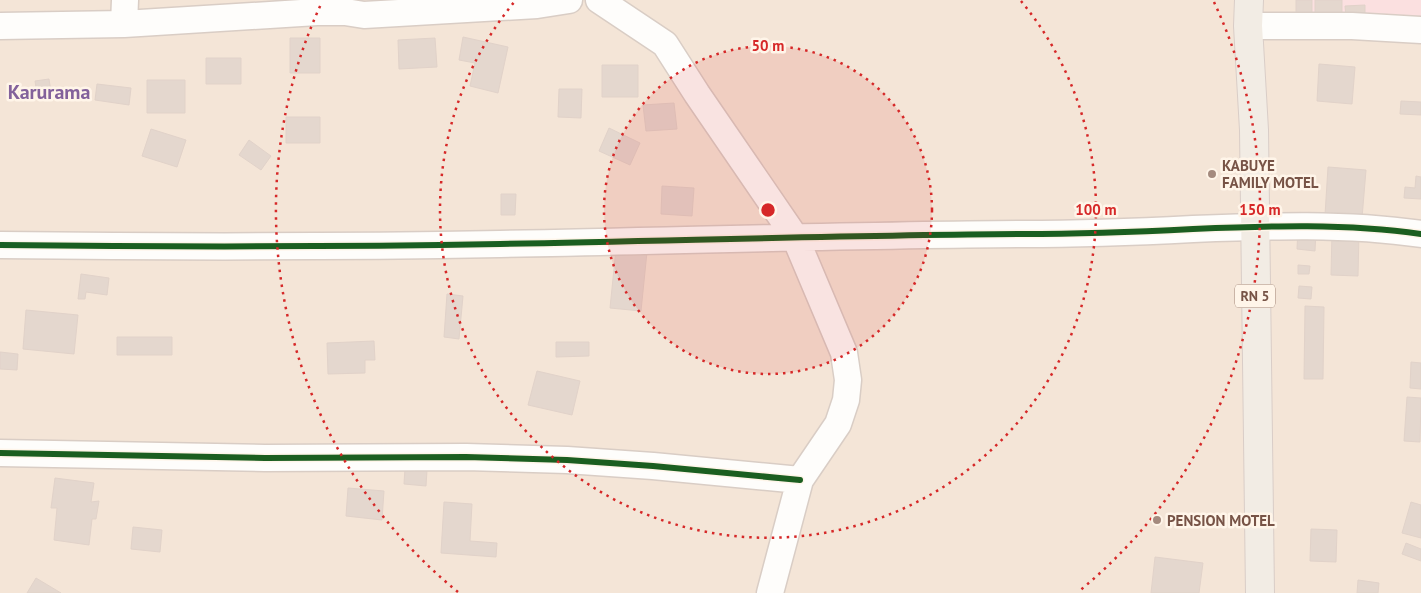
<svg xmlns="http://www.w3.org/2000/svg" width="1421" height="593" font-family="'PT Sans',sans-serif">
	<rect width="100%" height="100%" fill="#f8f0e7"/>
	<path fill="#f4e5d7" d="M0,0h1421v593h-1421z"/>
	<path fill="#fbe0e0" d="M1296,0h125v18l-125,1z"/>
	<path fill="#e4d7ce" stroke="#e1d2c9" d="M1296,0h16v20l-16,-1z
		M1315,0h27v17h-27z
		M1365,5v12h-19l-1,-11z
		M463,37l45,10 -10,46 -28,-7 5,-23 -16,-3z
		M290,38h30v35h-30z
		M435,38l2,29 -38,2 -1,-29z
		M206,58h35v26h-35z
		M1319,64l36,3 -3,37 -35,-3z
		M602,65h36v32h-36z
		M49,79l3,19 -14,2 -3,-19z
		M147,80h38v33h-38z
		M97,84l34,4 -2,17 -34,-5z
		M559,89h23l-1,29 -23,-1z
		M1401,101l20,1v13l-21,-1z
		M674,103l3,26 -31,2 -3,-26z
		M286,117h34v26h-34z
		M609,128l31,15 -10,22 -31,-14z
		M151,129l35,11 -9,27 -35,-11z
		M249,140l22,16 -10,14 -22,-15z
		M1328,167l38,3 -4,48 -37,-3z
		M1416,176l5,1v22l-17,-1 1,-11 10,1z
		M662,186l32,2 -2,28 -31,-2z
		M501,194h15l-1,21h-14z
		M1298,229l18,2 -1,20 -18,-2z
		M1332,233h27l-1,43 -27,-1z
		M616,249l31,3 -6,59 -31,-3z
		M1298,265l12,1 -1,8h-11z
		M81,274l28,4 -2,17 -21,-3 -1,7h-7z
		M1299,286l13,1 -1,12 -13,-1z
		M447,294l16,2 -4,43 -15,-2z
		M1305,306l19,1 -1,72h-19z
		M26,310l52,5 -4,39 -51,-5z
		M117,337h55v18h-55z
		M374,341l1,19h-10v13l-37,1 -1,-31z
		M556,342h33v14l-33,1z
		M0,352l18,2 -1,16 -17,-1z
		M1411,362l10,1v26l-11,-1z
		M537,371l43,10 -8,34 -44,-10z
		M1407,397l14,1 -1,44 -16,-1z
		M405,468l22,2 -1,16 -22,-2z
		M55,478l39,5 -3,19 8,-1 -3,18h-4l-3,26 -35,-5 3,-32h-6z
		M348,488l36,3 -2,29 -36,-4z
		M444,502l28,2 -2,37 27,2 -1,14 -55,-4z
		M1411,502l10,3v33l-19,-5z
		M133,527l29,3 -2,22 -29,-3z
		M1311,529l26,1 -1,32 -26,-1z
		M1406,543l15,6v12l-19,-7z
		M1155,557l48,6 -4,30h-48z
		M36,578l25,15h-34z
		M1358,580l21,3 -1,10h-21z"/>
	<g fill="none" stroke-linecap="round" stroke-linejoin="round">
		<g stroke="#d9cdc5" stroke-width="29">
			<path id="minor" d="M599,0l66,44 32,50 98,143 49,116 4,27 -2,20 -8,24 -38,56 -30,113
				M124,24l1,-24
				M0,26l124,-2 193,-12h28l19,3 173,-10 32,-5
				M1248,26h104l69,4
				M0,245c167,2 333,2 500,-1 174,-3 348,-9 522,-10 57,0 114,-2 171,-5 76,-3 153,-6 228,5
				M0,453l265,5 201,-1 101,3 86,6 147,14"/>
		</g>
		<g stroke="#d9cdc7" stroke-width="30">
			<path id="major" d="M1249,0l-1,26 6,104 6,463"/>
		</g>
		<use href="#minor" stroke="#fefdfb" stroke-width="26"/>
		<use href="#major" stroke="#f2ece4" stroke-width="28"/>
		<g stroke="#fff5e9" stroke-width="9">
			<path id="cycleway" d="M0,245c167,2 333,2 500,-1 174,-3 348,-9 522,-10 57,0 114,-2 171,-5 76,-3 153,-6 228,5
				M0,453l265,5 201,-1 101,3 86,6 147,14"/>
		</g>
		<use href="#cycleway" stroke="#1b5e20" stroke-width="6"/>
	</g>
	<circle cx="768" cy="210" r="164" fill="#d62828" fill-opacity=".12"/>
	<g fill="none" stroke="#d62828" stroke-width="2.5" stroke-dasharray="2.5 5">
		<circle cx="768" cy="210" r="164"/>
		<path d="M1021 1A328 328 0 1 1 515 1"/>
		<path d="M458 592A492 492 0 0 1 322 2M1214 2A492 492 0 0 1 1078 592"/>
	</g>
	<g fill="#a48a7e" stroke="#fff5e9" stroke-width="2">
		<circle cx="1212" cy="174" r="5"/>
		<circle cx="1157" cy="520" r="5"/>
	</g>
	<g text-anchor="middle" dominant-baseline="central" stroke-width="5" stroke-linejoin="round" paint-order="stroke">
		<rect fill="#fff5e9" stroke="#a08477" stroke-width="1" x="1235" y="284.5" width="40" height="23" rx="4"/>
		<g font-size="14" font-weight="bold" fill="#775346">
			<text x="1255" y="296">RN 5</text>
		</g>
		<g font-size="15" font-weight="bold" fill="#775346" stroke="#fff5e9" text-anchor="start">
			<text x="1222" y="165">KABUYE<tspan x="1222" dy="17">FAMILY MOTEL</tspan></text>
			<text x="1167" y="520">PENSION MOTEL</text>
		</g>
		<g font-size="20" font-weight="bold" fill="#83619b" stroke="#fff5e9">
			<text x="49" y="92">Karurama</text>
		</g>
	</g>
	<circle cx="768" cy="210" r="8" fill="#d62828" stroke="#fff5e9" stroke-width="2.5"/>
	<g font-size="15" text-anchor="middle" font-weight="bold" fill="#d62828" stroke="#fff5e9" stroke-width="5" stroke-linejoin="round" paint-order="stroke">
		<text x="768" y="51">50 m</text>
		<text x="1096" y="215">100 m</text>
		<text x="1260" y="215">150 m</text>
	</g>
</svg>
